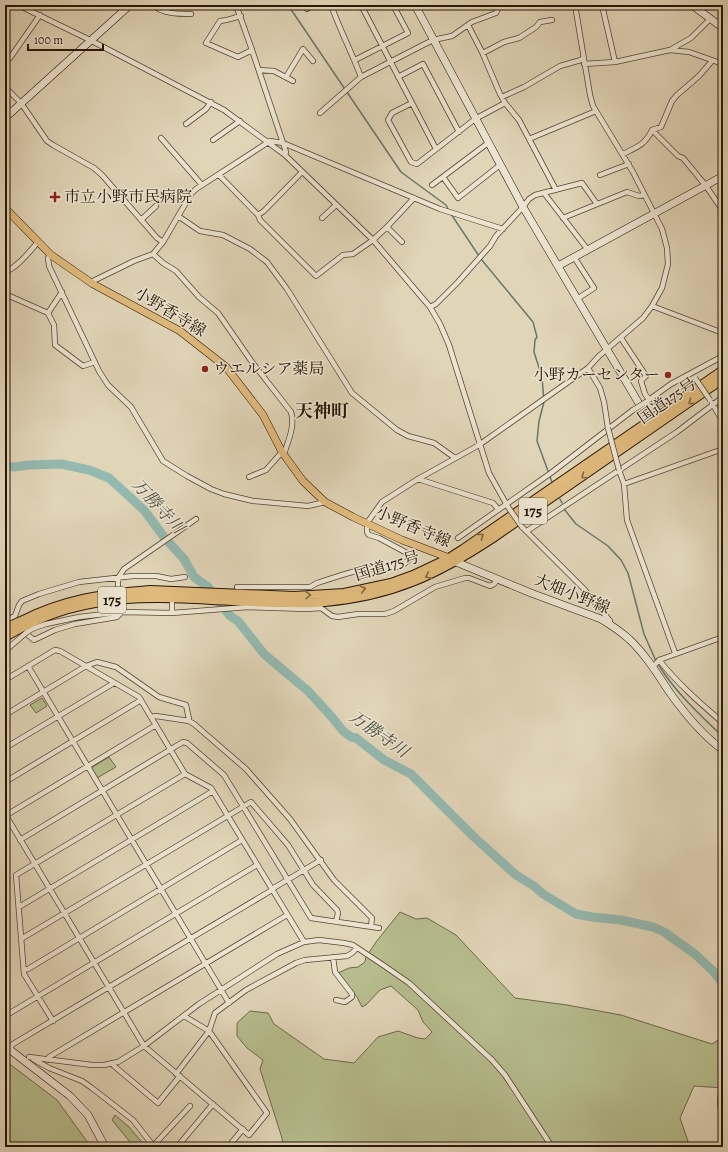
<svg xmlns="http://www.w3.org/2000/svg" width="728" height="1152" font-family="Alegreya,'Noto Serif JP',serif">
	<rect width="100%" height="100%" fill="#e1d5b8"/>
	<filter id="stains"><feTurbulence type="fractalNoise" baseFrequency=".005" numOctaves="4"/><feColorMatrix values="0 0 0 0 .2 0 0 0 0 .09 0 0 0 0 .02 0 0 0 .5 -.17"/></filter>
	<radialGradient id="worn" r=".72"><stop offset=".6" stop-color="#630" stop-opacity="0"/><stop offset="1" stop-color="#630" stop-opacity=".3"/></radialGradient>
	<path fill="#b6bc8d" stroke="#6e6849" d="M42,698l5,8 -11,7 -6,-8z
		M109,757l7,10 -19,11 -6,-10z
		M400,912l16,7 11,-1 29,17 59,63 52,7 54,10 91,29 11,-7v51l-29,-2 -14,32 10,29h-407l-1,-9 -22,-69 3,-9 -16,-12 -10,-12v-13l13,-12 18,2 6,11 50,35 30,4 24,-26 20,-6 20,7 7,1 7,-7 -9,-10 -5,-12 -27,-24 -11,4 -14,15 -4,2 -5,-10 -19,-24 11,-5 9,-1 7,-5 1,-5 10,-15z
		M11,1065l46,35 34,47h-86v-30l4,-4 -4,-5v-42z
		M115,1115l14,12 17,20h-14l-2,-5 -18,-22z"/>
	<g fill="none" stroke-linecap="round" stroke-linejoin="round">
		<path stroke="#68776c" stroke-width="1.5" d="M288,5l113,167 45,33 3,6
			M451,214l28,42
			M481,259l52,63 4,15 -2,3 -1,12 8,25 2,25 -5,19 -2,20 11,30
			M550,477l2,5
			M560,499l2,4
			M564,509l12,15 32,22 13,14 7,13 16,61 12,27
			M658,664c17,28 42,51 65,73"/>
		<path stroke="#94b9b0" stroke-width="9" d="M5,466l9,1 15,-2 32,-1 28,6 20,8 35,32 20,27 20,22 10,18 14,10 22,29 8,5 26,33 44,37 23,25 12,15 8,6 5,1 28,22 27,14 63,63 42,38 18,11 9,8 33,20 16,3 29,3 32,7 11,5 31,22 19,18 9,12"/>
		<g stroke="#554532" stroke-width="6">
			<path id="street" d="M18,5l72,35 134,70 61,45 88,85 57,67 10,17 9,21 40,128 19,34
				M153,5c9,9 26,9 38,9
				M236,5l16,45 34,102 -1,3
				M304,5l3,4 6,-4
				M331,5c9,25 21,48 30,72
				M361,5l75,144
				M497,5l2,2 9,-2
				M602,5l13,57
				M241,16c-9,2 -12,4 -21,5l-14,22 32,14 14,-7
				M468,25l14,27 18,42 5,9 14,17 37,70
				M670,50l21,-12 19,-19
				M483,53l21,-11 15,-4 17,-11 4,-5 12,-2
				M355,60l53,-27 -15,-28
				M5,63l5,-5 30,-43
				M584,64l31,-2 55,-12 19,2 34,12
				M259,70l15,1 19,10
				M286,77l17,-28 10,12
				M398,77l25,-13 36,68
				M5,87l16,16 26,38 6,4 41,23 8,7 55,63 6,4
				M502,97l22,-10 36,-21 21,-6 2,-2
				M412,103l-20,10 -4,7 23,42 6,2 58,-45 30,-16
				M320,113l41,-36 62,-32 10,-5 19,-4 20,-14 24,-9 3,-6
				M186,124l20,-15 5,-7
				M652,130l26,26 5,2 23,28 17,25
				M161,138l41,47
				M529,139l67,-28
				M213,140l27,-19
				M623,154c14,-7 22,-9 29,-24l9,-3 11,-26 5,-6 22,-19 13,-15
				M219,175l39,40 2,5 56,56 27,-21 10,-1 20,-14 14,-13 27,-29
				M600,175l29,-11
				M443,177l15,21 42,-33
				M432,185l56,-42
				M544,193l44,57
				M258,215l6,-4 38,-39
				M178,216l22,15 23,4 27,14 17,13 20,27 65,104 45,37 11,6 26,7 21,15
				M322,218l14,-13
				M563,218l64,-26 12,4 5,-1
				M141,220l15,-14
				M387,227l15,15
				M153,254l10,9 13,8 23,26 19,16 34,49 39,50c4,13 -2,27 -6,39l-3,1 -16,18 -17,7
				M51,255l-3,3 1,8 50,105 9,14 23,22 32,54 24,15 24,13 13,5 29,7 55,5 17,-4
				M574,257l20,31 -17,11
				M5,272c14,-6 23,-19 33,-30
				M91,282l43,-21 19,-7 10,-12 28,-48 5,-5 74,-48 13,2 157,66 63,20
				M5,294l43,19 14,-21
				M652,306l71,27
				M430,307l6,-3 22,-22 32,-36 6,-10 27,-29 6,-8 6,-4 47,-12 15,21
				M48,313l6,12 1,20 28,21 12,-4
				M621,338l25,38 -5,5 4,13 4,5
				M588,368l12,20 4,14 4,26
				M646,402l25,-18 52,-28
				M712,403l11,19
				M619,470l5,14 3,36 48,133
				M418,479l75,24 5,6
				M624,484l99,-35
				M522,527l62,62 26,32v4
				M527,531l150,-99 46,-35
				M458,538l93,-65 82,-63
				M118,585v-7l6,-9 72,-50
				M237,587h73l7,-4c16,-5 32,-11 48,-14 15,-2 33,3 45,-10l-3,-6 -28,-15 -10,-3 -2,-3v-9l15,-21 36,-23 61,-34 109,-77 11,-12 44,-38 9,-12 10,-18 6,-24 -1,-16 -5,-19 -29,-57 -40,-66 -3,-11 -15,-90
				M172,603v10
				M121,605l1,7
				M5,621l10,-5 4,-11 3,-4 17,-7 40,-12 54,-6h23l15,3 14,-2
				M24,632l10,8 21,-10 20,-6 42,-7 5,-5
				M27,632l7,-4 12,-4 33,-7 43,-5 50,1 76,-6 58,2 15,-1 11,8 6,1 20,-3h27l9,-3 41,-24 30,-9h4l21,8 4,-2 4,-5
				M659,660c19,24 41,43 64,63
				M28,666l201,337
				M653,667l6,-7 64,-23
				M5,680l50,-30 5,1 79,46 46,77 26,14 93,154
				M5,715l81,-49 11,-4 19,5 43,30 27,8 3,14v2
				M151,717l5,-1 33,5 5,3 52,45 44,50 44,61 38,38 -1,8
				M5,748l109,-65
				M5,782l136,-82
				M5,814l139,232 105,89 18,-22 -58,-82 -25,-15
				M5,816l151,-91
				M20,840l163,-98 4,1 37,32 87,143 68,10
				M272,889l49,-29
				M19,907l194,-116
				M21,939l230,-137 37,43 25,40 24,25 1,3 -2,9
				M333,957l2,15 17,22v3l-7,5 -9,-2
				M24,970l4,-1 214,-129
				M5,1016l252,-151
				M53,1021l-29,-47 -8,-99 169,-101
				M9,1049l4,-5 259,-154
				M29,1057l63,8h12l14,-3 26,-16 55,-42 78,-50 27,-12 15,-2 25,3 9,2 30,20 26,18 83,77 13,15 47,72
				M33,1059l16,9 33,13 10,7 41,32 21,27
				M47,1060l2,-3 238,-142
				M112,1063l2,3 44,37 22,-27
				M176,1074l33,-43 6,-18 31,-23 50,-27 9,-3 42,-4 5,-3 5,-5
				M722,1083l-2,19 3,21
				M153,1146l37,-40
				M177,1147l36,-43
				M228,1147l15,-18"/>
		</g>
		<g stroke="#261505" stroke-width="8">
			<path id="secondary" d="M415,5l108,202 128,217
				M692,5l31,23
				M5,118l125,-113
				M558,266l165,-90
				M456,562l75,31 70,26c10,6 20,13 28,20 17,16 29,36 41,54 15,21 32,42 53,57
				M9,1049l61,47 18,19 17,32"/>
		</g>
		<g stroke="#261505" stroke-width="8">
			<path id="primary" d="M5,208l46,47 42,29 87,47 46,36 37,48 19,37 21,29 22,21 28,15 49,23 50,19"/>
		</g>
		<g stroke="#261505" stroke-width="10">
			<path id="highway" d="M21,621c44,-22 81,-27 129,-31l144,6 50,-3 47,-10 22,-8 36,-17 14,-9 260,-179
				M23,627c81,-43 167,-26 253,-24 16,0 33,1 49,-1 67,-6 112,-27 168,-64l230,-159"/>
		</g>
		<use href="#street" stroke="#ece4d1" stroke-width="4.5"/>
		<use href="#secondary" stroke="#ece4d1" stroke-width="7"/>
		<use href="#primary" stroke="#e0ba7c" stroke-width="7"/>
		<use href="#highway" stroke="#e0ba7c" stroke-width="8"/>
		<g stroke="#554532" stroke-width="6" stroke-linecap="butt">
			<path id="street-bridge" d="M695,378l15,22
				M633,410l13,-8
				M608,428l11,42
				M508,507l14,20
				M5,651l22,-19"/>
		</g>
		<g stroke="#261505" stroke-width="10" stroke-linecap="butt">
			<path id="highway-bridge" d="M5,628l16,-7
				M5,637l18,-10"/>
		</g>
		<use href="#street-bridge" stroke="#ece4d1" stroke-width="4.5"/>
		<use href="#highway-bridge" stroke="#e0ba7c" stroke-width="8"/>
	</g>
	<defs><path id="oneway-chevron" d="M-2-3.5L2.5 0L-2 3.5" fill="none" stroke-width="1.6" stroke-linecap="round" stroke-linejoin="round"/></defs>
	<g stroke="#836840">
		<use href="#oneway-chevron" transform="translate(691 402) rotate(144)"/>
		<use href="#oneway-chevron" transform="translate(584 476) rotate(145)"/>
		<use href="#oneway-chevron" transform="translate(481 536) rotate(-36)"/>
		<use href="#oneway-chevron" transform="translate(428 576) rotate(155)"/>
		<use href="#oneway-chevron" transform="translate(363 589) rotate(-12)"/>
		<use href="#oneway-chevron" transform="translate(308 595) rotate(-2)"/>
	</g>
	<g fill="#8f2418" stroke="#ece4d1" stroke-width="1.5">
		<path d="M53 191h4v4h4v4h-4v4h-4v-4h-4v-4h4z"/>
		<circle cx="205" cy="369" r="4"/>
		<circle cx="668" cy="375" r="4"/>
	</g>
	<g text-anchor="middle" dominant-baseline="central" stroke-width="3" stroke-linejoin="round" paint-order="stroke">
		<g fill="#ece4d1" stroke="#615342" stroke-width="1">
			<rect x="519" y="498" width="28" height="26" rx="3"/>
			<rect x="98" y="587" width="28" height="26" rx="3"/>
		</g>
		<g font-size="15" font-weight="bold" fill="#261505">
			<text x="533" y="511">175</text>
			<text x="112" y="600">175</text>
		</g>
		<g font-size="16" fill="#261505" stroke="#ece4d1" text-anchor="start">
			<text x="64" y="197">市立小野市民病院</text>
			<text x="213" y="369">ウエルシア薬局</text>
			<text x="660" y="375" text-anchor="end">小野カーセンター</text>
		</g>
		<g font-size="16" fill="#261505" stroke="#ece4d1">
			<text transform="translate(170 312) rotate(31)">小野香寺線</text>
			<text transform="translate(667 401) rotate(-35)">国道175号</text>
			<text transform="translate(413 527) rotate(23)">小野香寺線</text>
			<text transform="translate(387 566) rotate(-17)">国道175号</text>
			<text transform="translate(572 594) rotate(22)">大畑小野線</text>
		</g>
		<g font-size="17" font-style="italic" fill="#4c4e41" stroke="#ece4d1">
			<text transform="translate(158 506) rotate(47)">万勝寺川</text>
			<text transform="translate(379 734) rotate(35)">万勝寺川</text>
		</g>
		<g font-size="18" font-weight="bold" fill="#261505" stroke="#ece4d1">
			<text x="322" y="411">天神町</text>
		</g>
	</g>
	<rect width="728" height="1152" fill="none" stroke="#e1d5b8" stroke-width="20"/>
	<rect x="6" y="6" width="716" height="1140" fill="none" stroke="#261505" stroke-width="2"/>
	<rect x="10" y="10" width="708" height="1132" fill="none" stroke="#261505"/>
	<path d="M28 44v6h75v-6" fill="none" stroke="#261505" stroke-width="2"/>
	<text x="34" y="44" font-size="12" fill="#261505" stroke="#ece4d1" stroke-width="3" paint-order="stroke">100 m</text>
	<rect width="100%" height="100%" filter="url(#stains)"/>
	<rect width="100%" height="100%" fill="url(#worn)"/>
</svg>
